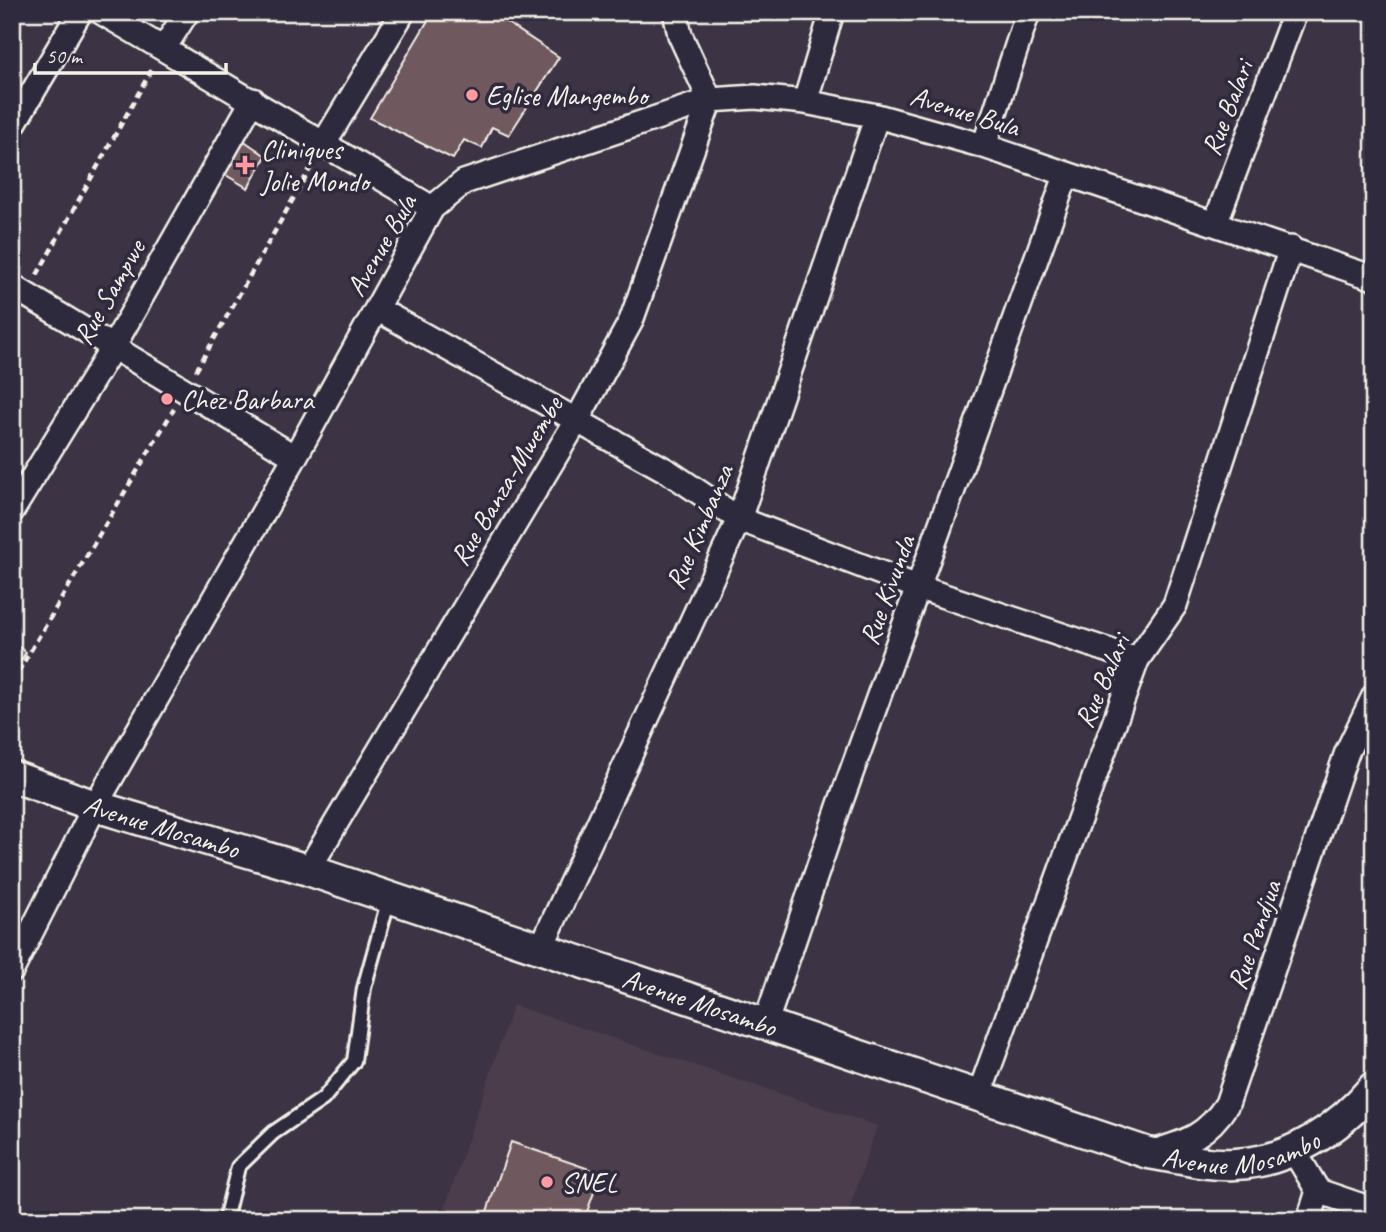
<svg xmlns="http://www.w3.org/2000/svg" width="1386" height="1232" font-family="Caveat,sans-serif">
	<rect width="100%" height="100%" fill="#3c3344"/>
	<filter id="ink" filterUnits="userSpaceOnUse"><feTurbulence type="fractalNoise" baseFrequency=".0143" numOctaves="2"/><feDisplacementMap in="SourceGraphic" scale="14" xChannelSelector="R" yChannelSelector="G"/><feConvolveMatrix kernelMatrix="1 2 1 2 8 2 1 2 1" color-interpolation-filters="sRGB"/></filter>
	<g filter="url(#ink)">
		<path fill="#4b3e4c" d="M513,1005l364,121 -31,94h-405z"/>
		<path fill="#6f595f" stroke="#f4f1e8" stroke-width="2" d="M433,12h58l68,45 -50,78 -17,-8 -10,21 -18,-8 -11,19 -83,-41z
			M243,140l23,16 -18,32 -24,-14z
			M12,643l14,9 -14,23z
			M511,1142l90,31 -17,47h-100z"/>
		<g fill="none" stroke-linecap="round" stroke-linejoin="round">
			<g stroke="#f4f1e8" stroke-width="18">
				<path id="service" d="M225,1220l13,-53 35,-34 50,-34 31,-38 10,-73 25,-90"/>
			</g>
			<g stroke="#f4f1e8" stroke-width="28">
				<path id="minor" d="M101,12l331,196
					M164,48l23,-36
					M805,102l27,-90
					M12,127l68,-115
					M324,143l79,-131
					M984,146l44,-134
					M1215,224l80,-212
					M12,286l283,171
					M377,309l292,163 70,47 181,69 217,72
					M12,511l101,-164 140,-247
					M308,870l269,-450 54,-99 79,-221 -30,-65 -5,-23
					M541,948l198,-429 138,-403
					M12,970l83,-164 200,-349 137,-249 32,-26 246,-82 45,-3 50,5 72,14 107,30 390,132
					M765,1025l75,-221 226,-628
					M978,1098l159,-438 38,-55 116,-357
					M1293,1149l25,42 -9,29
					M1150,1153c36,-11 56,-16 77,-49l120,-352 27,-56
					M1318,1191l56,19"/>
			</g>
			<g stroke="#f4f1e8" stroke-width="35">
				<g id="tertiary">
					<path id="s1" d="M12,776l83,30 213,64 840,283c28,4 58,13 87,11 55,-2 105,-36 139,-77"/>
				</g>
			</g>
			<path stroke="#f4f1e8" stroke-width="4.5" stroke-dasharray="7 5" stroke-linecap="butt" d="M37,275l115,-206
				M196,371l118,-209
				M12,682l162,-273"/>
			<use href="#service" stroke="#2f2a3d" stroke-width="12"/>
			<use href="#minor" stroke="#2f2a3d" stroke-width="23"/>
			<use href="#tertiary" stroke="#2f2a3d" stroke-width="30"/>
		</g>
	</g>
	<g fill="#ff9aa2" stroke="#2f2a3d" stroke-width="2.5">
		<circle cx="472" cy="95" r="7"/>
		<path d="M241.5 154.5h7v7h7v7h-7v7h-7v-7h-7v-7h7z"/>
		<circle cx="167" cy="399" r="7"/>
		<circle cx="547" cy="1182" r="7"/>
	</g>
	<g text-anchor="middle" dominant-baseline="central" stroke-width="7" stroke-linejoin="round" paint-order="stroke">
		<g font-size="28" fill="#f4f1e8" stroke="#2f2a3d" text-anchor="start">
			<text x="486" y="95">Eglise Mangembo</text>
			<text x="261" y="149">Cliniques<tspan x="261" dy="32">Jolie Mondo</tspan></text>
			<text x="181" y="399">Chez Barbara</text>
			<text x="561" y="1182">SNEL</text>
		</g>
		<g font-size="28" fill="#f4f1e8" stroke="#2f2a3d">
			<text transform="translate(1227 108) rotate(-69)">Rue Balari</text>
			<text transform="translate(965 111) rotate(17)">Avenue Bula</text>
			<text transform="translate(381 245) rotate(-60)">Avenue Bula</text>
			<text transform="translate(109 292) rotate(-60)">Rue Sampwe</text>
			<text transform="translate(506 481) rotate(-59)">Rue Banza-Mwembe</text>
			<text transform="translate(699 527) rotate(-67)">Rue Kimbanza</text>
			<text transform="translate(887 590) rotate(-70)">Rue Kivunda</text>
			<text transform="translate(1102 681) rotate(-66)">Rue Balari</text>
			<text stroke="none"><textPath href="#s1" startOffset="158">Avenue Mosambo</textPath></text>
			<text transform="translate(1254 935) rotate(-71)">Rue Pendjua</text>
			<text stroke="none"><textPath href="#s1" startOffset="724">Avenue Mosambo</textPath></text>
			<text stroke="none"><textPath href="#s1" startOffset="1292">Avenue Mosambo</textPath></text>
		</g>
	</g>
	<rect width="1386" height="1232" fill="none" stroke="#2f2a3d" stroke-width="42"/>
	<rect x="21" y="21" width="1344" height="1190" fill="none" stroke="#f4f1e8" stroke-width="2.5" filter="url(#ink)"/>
	<path d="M35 63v10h191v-10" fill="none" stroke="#f4f1e8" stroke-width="3.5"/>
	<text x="46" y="63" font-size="21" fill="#f4f1e8" stroke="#2f2a3d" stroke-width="5" paint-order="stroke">50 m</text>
</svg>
